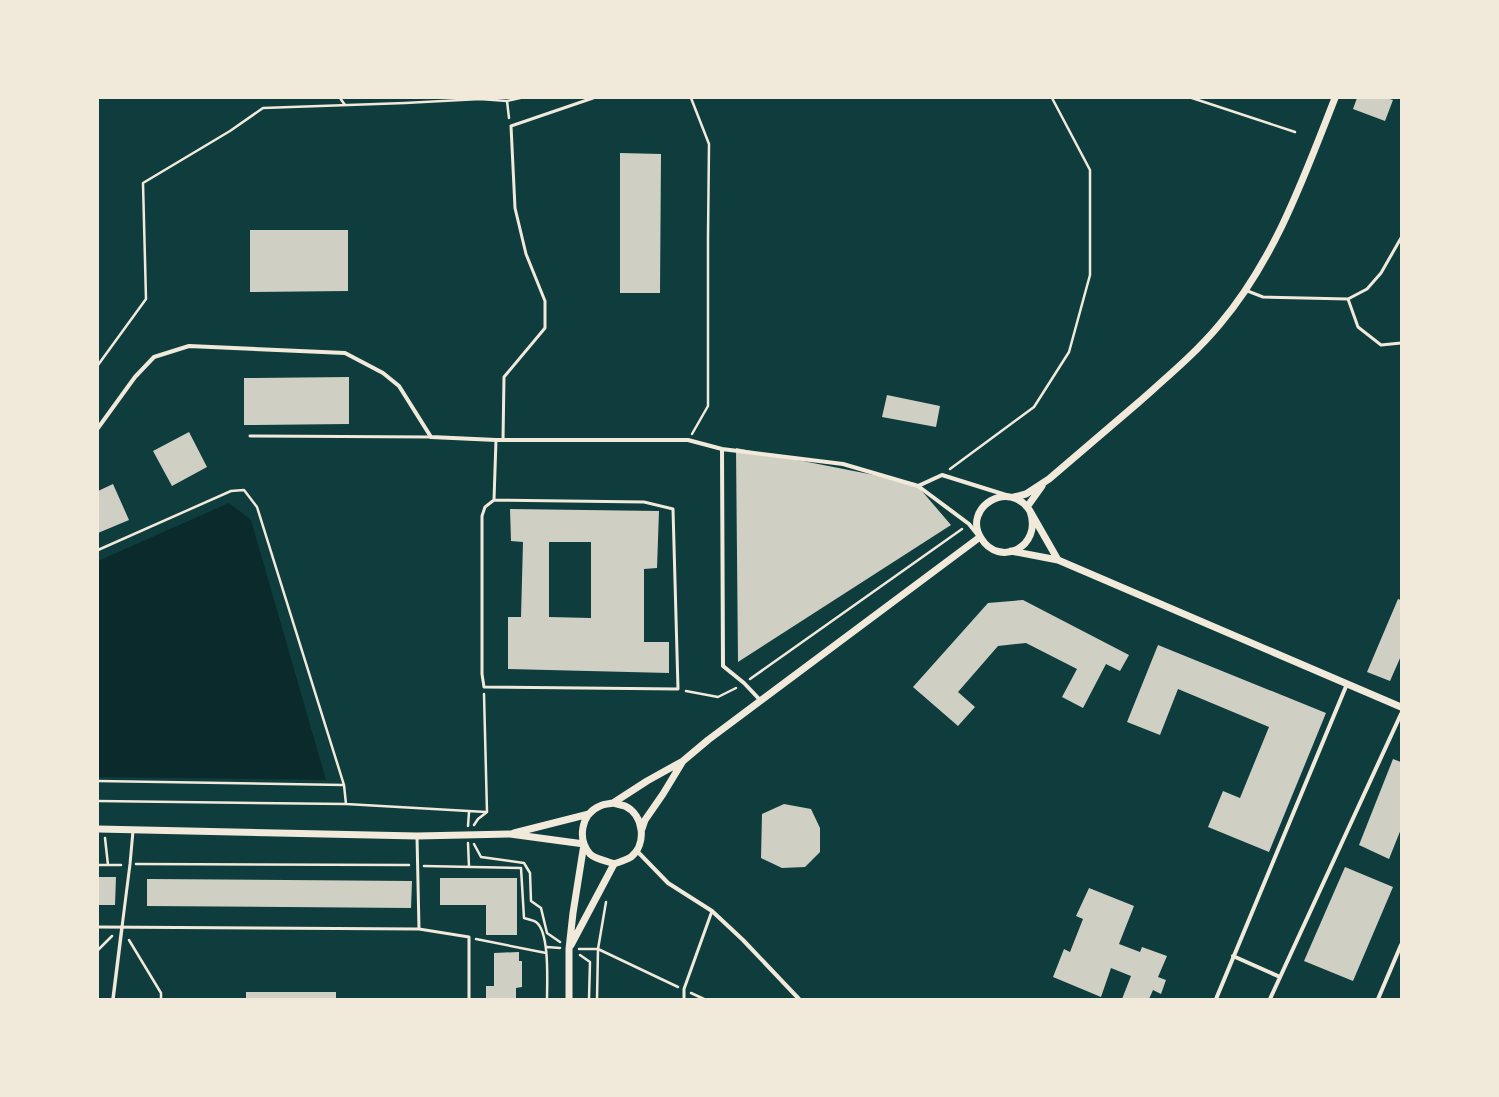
<svg xmlns="http://www.w3.org/2000/svg" width="1499" height="1097" font-family="Rubik,sans-serif">
	<rect width="100%" height="100%" fill="#0f3d3e"/>
	<path fill="#0a2a2b" d="M229,503l22,17 75,260 -228,-3v-216z"/>
	<path fill="#cfcfc3" fill-rule="evenodd" d="M1357,98h29l7,2 -8,21 -32,-12z
		M620,153l41,1 -1,139h-40z
		M250,230h98v61l-98,1z
		M349,377v47l-105,1v-47z
		M887,395l53,11 -4,21 -54,-10z
		M189,432l18,35 -35,19 -19,-35z
		M736,448l179,35 36,42 -213,137z
		M113,484l16,36 -31,13v-42z
		M510,509l149,2 -2,57 -13,1v73h25v31l-161,-4v-52h13l2,-75 -12,-1zM549,542h42v76l-42,-1z
		M1398,599l3,1v56l-11,25 -23,-9z
		M1023,600l106,55 -9,16 -14,-7 -23,44 -21,-11 15,-28 -51,-26 -28,3 -40,46 17,15 -17,19 -45,-39 75,-84z
		M1158,645l168,68 -57,139 -61,-25 15,-36 17,7 29,-71 -91,-38 -18,46 -33,-13z
		M1393,759l8,3v67l-12,30 -30,-14z
		M784,804l27,5 9,19v24l-15,15 -23,1 -21,-10 1,-44z
		M1345,867l48,20 -40,94 -49,-20z
		M98,877h18l-1,28h-17z
		M440,878h77v57h-31v-30h-46z
		M147,879l265,2 -1,27 -264,-2z
		M1089,888l45,18 -15,38 21,8 2,-5 25,9 -9,21 8,3 -5,14 -8,-4 -4,9h-27l9,-23 -20,-8 -10,29 -48,-20 11,-28 6,3 13,-33 -7,-3z
		M519,952v9h3v26l-6,1v11h-30v-13h8v-33z
		M246,992h90v7h-90z"/>
	<g fill="none" stroke-linecap="round" stroke-linejoin="round">
		<path stroke="#f1e9da" stroke-width="2.5" d="M340,98l5,7
			M691,98l18,46 -1,93v169l-16,28
			M1192,98l103,34
			M507,101l2,17
			M98,365l48,-66 -3,-116 87,-52 33,-23 142,-5 75,-4 27,2 13,-3
			M950,469l84,-62 35,-55 21,-77v-105l-38,-72
			M98,550l133,-59 13,-1 13,17 87,278 2,19
			M750,679l212,-150
			M686,691l32,6 18,-9
			M98,781l246,4
			M98,801l248,3 140,8
			M474,825l4,-6 9,-7 -3,-118
			M468,826l1,-14
			M105,838l3,27
			M468,843l1,24
			M474,844l7,13 43,6 6,10 1,28 10,7 6,25 13,9
			M136,864l273,1
			M98,865h23
			M424,866l97,2 3,50c4,1 9,2 12,4 14,10 11,61 11,77
			M476,939l70,14
			M129,940l32,53v6
			M547,947l13,1
			M579,949h19l80,38
			M98,950l14,-14
			M580,955l10,7 -1,37
			M691,993l13,6
			M597,999l1,-50 8,-47"/>
		<path stroke="#f1e9da" stroke-width="3" d="M1245,290l18,7 85,2 10,28 23,18 20,-2
			M1348,299l19,-10 14,-16 20,-35
			M250,436l181,1
			M503,440l1,-63 41,-49v-27l-19,-47 -11,-46 -4,-82 82,-28
			M494,500l-9,7 -3,9v158l2,13 194,2 -5,-180 -29,-7 -150,-2 2,-60
			M417,837l2,92
			M98,927l321,2 50,8v62
			M122,927l8,-63 3,-33
			M684,999v-10l28,-78"/>
		<path stroke="#f1e9da" stroke-width="3.5" d="M113,999l9,-72"/>
		<path stroke="#f1e9da" stroke-width="4" d="M98,428l37,-51 19,-20 35,-11 156,7 38,20 16,13 32,51 65,3h192l34,9 121,15 75,22 51,38 8,10
			M722,449l1,217 21,17 17,18
			M918,486l24,-11 64,20
			M636,850l32,33 44,28 31,29 56,59
			M1233,956l47,21
			M1216,999l131,-315
			M1270,999l131,-285
			M1378,999l23,-54"/>
		<path stroke="#f1e9da" stroke-width="7" d="M1014,497l12,-3 23,-15c30,-26 60,-51 90,-77 28,-25 57,-49 81,-78 55,-65 84,-147 115,-226
			M1027,507l15,-21
			M1030,511c13,36 -31,57 -49,27 -19,-30 28,-60 49,-27l28,49
			M1011,551l47,9 343,147
			M613,803l34,-22 36,-20 25,-21 272,-203
			M613,803c4,1 8,2 12,3 19,9 22,38 6,51 -5,3 -12,5 -17,7 -7,-3 -19,-5 -24,-10 -13,-15 -9,-40 10,-48 4,-2 9,-2 13,-3z
			M98,829l319,7 93,-2 74,10
			M642,829l3,-9 18,-26 20,-33
			M514,833l75,-19
			M571,945l43,-81
			M569,999v-50l4,-36 11,-69"/>
	</g>
	<rect width="1499" height="1097" fill="none" stroke="#f1e9da" stroke-width="198"/>
</svg>
